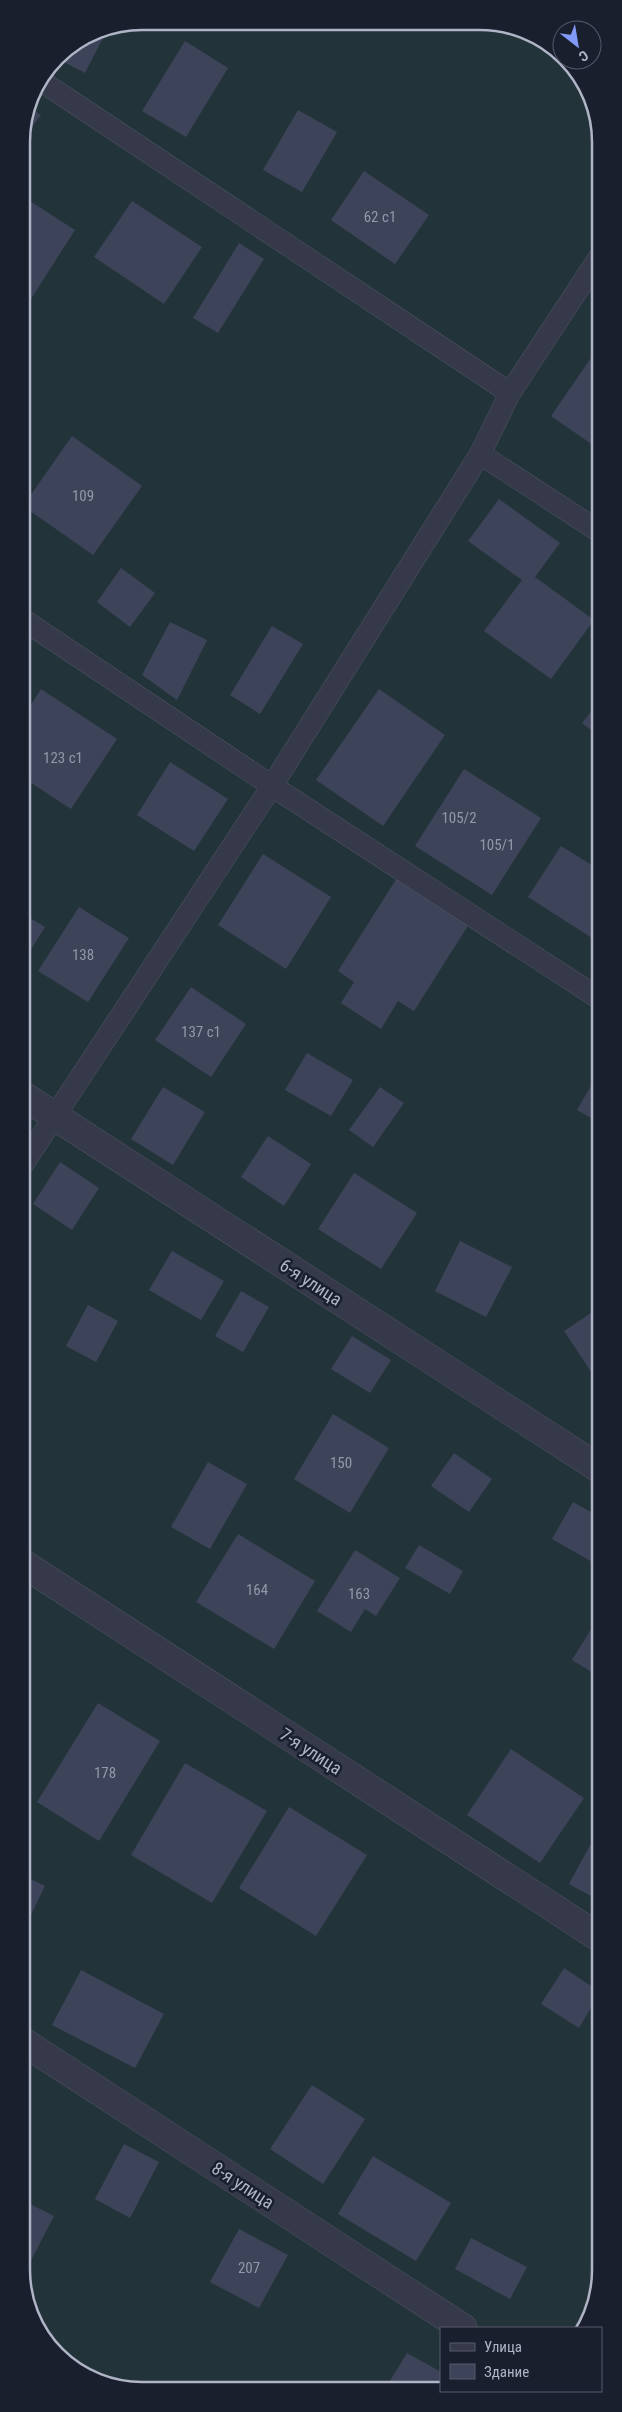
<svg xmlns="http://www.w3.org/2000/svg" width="622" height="2412" font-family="'Roboto Condensed',sans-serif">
	<rect width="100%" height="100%" fill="#212739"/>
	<path fill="#23333a" d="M142,21l362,3 36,13 22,18v5l8,2 30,64 1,2151 -9,39 -8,12h-143v61l-323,-1 -61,-33 -23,-32 -12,-37 -1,-2151 10,-39 26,-39 39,-27z"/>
	<path fill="#3d4459" d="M96,30l9,4 -20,39 -29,-15z
		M185,41l43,27 -42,69 -44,-26z
		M28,106l13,9 -20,26v-6z
		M298,110l39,22 -35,60 -39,-22z
		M364,171l65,44 -34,49 -64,-44z
		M22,196l53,34 -53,83z
		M132,201l70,46 -38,57 -70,-47z
		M239,243l25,16 -46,74 -25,-15z
		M600,345v105l-49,-34z
		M72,436l70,50 -49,69 -70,-49z
		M499,499l61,44 -25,34 59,43 -43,59 -67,-48 38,-51 -54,-39z
		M121,568l34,25 -25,34 -33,-25z
		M170,622l37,18 -30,60 -35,-25z
		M272,626l31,18 -43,70 -30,-19z
		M41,689l76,50 -46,70 -49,-32v-58z
		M379,689l66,46 -62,91 -67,-46z
		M600,700v37l-18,-14z
		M170,762l58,37 -34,52 -57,-36z
		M464,769l77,49 -49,77 -77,-49z
		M561,846l39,24v56l-8,12 -64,-41z
		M263,854l68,43 -45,72 -68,-44z
		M397,878l72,46 -55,87 -16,-10 -17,28 -40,-26 13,-21 -16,-11z
		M79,907l50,31 -41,64 -50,-31z
		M22,913l23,14 -23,37z
		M191,987l55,37 -35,53 -56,-37z
		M307,1053l46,27 -22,36 -46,-26z
		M600,1070v53l-23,-13z
		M163,1087l42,25 -32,53 -42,-26z
		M380,1087l24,16 -31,44 -24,-17z
		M268,1136l43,28 -27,42 -43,-29z
		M60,1162l39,26 -27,42 -39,-26z
		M354,1173l63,40 -36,56 -63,-40z
		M460,1241l52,26 -26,50 -51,-26z
		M172,1251l52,30 -23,39 -52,-30z
		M241,1291l28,16 -26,45 -28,-16z
		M88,1305l30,16 -22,41 -30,-16z
		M600,1307v78l-36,-54z
		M352,1336l39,24 -21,33 -39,-24z
		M333,1414l56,34 -39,65 -56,-34z
		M454,1453l38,26 -23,33 -38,-26z
		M208,1462l39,22 -37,65 -39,-22z
		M573,1502l27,15v35l-6,11 -42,-24z
		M238,1534l77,47 -41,68 -78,-47z
		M419,1545l44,26 -13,23 -45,-26z
		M355,1550l45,28 -24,38 -11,-7 -14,23 -34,-21z
		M600,1615v62l-28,-17z
		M98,1703l62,38 -61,100 -62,-39z
		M511,1749l73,49 -44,65 -73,-48z
		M185,1763l82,48 -55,92 -81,-48z
		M289,1807l78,48 -51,81 -77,-48z
		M600,1827v74l-31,-17z
		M22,1875l23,11 -21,43h-2z
		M564,1968l36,24 -21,36 -38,-24z
		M81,1970l83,44 -29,54 -83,-43z
		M312,2085l53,34 -42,65 -53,-35z
		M124,2144l35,18 -29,56 -35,-19z
		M373,2156l78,47 -35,58 -78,-47z
		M22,2200l32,16 -28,54 -4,-2z
		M239,2229l49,26 -29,53 -49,-26z
		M471,2238l56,29 -17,32 -55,-30z
		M407,2353l34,19v17h-56z"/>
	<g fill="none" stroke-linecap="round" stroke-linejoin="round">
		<g stroke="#4f5464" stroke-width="22">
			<path id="lane" d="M41,81l469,312
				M480,454l120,78
				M22,619l250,167 328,213
				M22,1166l250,-380 208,-332 30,-61 90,-137"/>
		</g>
		<g stroke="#4f5464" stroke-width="29">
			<path id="street" d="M22,1095l578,374
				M22,1563l578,375
				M22,2041l441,287"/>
		</g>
		<use href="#lane" stroke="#35394a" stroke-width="21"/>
		<use href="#street" stroke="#35394a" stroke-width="28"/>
	</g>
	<g text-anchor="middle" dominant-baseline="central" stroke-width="5" stroke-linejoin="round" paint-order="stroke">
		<g font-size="15" fill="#9298ab">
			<text x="380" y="217">62 с1</text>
			<text x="83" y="496">109</text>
			<text x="63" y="758">123 с1</text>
			<text x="459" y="818">105/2</text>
			<text x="497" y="845">105/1</text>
			<text x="83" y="955">138</text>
			<text x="201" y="1032">137 c1</text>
			<text x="341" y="1463">150</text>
			<text x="257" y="1590">164</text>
			<text x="359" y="1594">163</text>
			<text x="105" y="1773">178</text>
			<text x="249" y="2268">207</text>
		</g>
		<g font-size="18" fill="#afb4c6" stroke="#1a1f2e">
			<text transform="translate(311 1282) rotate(33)">6-я улица</text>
			<text transform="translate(311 1751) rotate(33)">7-я улица</text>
			<text transform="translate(243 2185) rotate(33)">8-я улица</text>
		</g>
	</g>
	<path d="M0 0H622V2412H0ZM142 30H480A112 112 0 0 1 592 142V2270A112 112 0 0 1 480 2382H142A112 112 0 0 1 30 2270V142A112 112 0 0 1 142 30Z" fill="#1a1f2e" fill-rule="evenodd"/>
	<path fill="none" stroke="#afb4c6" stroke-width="2.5" d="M142 30H480A112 112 0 0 1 592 142V2270A112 112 0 0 1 480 2382H142A112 112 0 0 1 30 2270V142A112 112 0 0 1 142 30Z"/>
	<rect x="440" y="2327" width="162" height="65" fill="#1a1f2e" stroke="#565b6b"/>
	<rect x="450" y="2343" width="25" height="8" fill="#35394a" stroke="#565b6b"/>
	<text x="484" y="2352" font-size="15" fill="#afb4c6">Улица</text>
	<rect x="450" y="2364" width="25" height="15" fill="#3d4459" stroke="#565b6b"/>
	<text x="484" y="2377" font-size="15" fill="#afb4c6">Здание</text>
	<g transform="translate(577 45) rotate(149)"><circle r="24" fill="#1a1f2e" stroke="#565b6b"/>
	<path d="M0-4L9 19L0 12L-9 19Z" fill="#8299f8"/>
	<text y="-8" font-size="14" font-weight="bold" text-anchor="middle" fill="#afb4c6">С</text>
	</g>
</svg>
